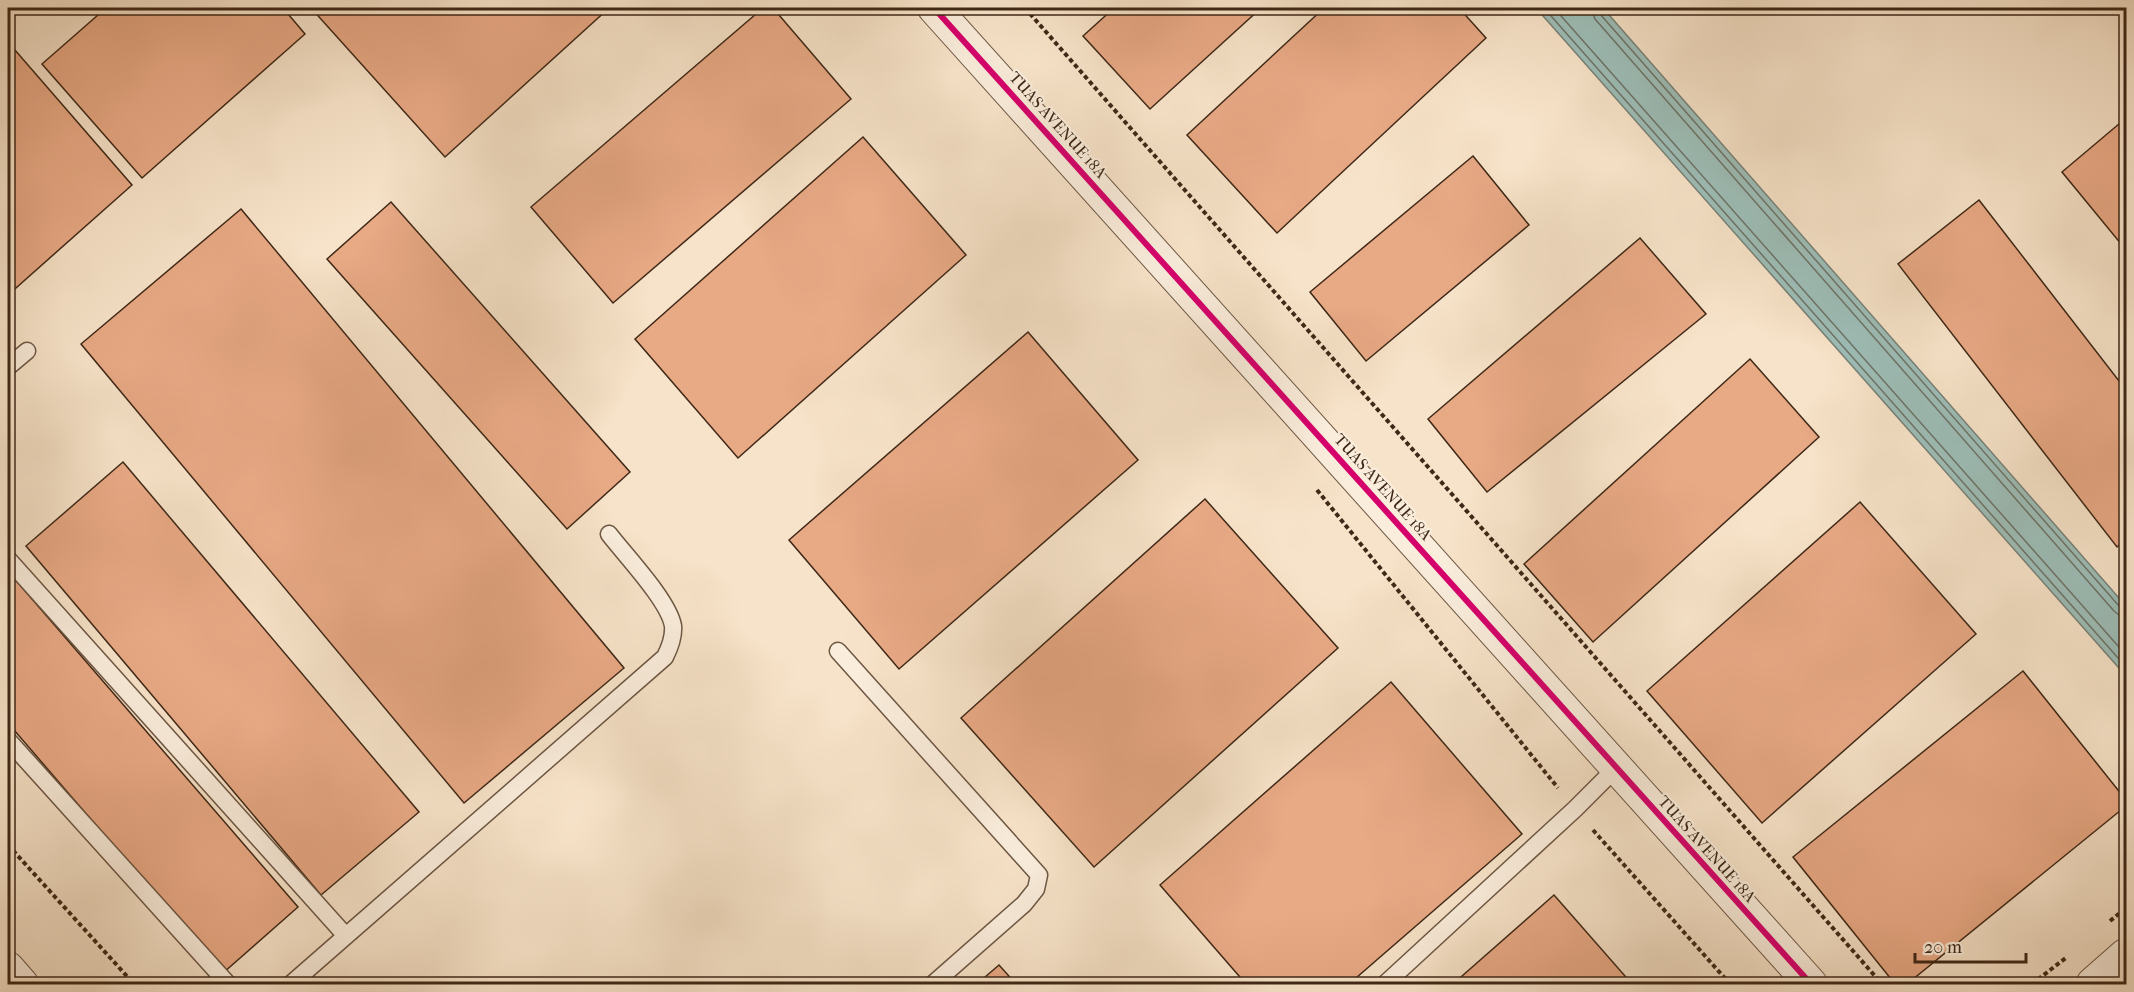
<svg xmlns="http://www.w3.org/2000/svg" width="2134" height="992" font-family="'IM FELL French Canon',serif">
	<rect width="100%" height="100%" fill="#f7e3c9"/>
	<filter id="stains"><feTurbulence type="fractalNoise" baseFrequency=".00333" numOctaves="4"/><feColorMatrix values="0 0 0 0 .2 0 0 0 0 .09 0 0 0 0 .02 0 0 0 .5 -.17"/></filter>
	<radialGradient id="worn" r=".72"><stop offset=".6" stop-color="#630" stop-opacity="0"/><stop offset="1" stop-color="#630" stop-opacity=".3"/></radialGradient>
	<path fill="#9dbeb8" stroke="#778278" stroke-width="1.5" d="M1536,8h67l523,598v70z"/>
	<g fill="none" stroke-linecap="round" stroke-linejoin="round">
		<path stroke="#6e7368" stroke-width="1.5" d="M1544,8l582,659
			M1554,8l572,647
			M1591,8l4,11 519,592 5,4 7,1
			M1599,8l1,6 519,592 7,3"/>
	</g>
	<path fill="#e8a985" stroke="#3f2817" stroke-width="1.5" d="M106,8h177l22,26 -163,144 -100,-114z
		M311,8h298l-164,149z
		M763,8h10l78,91 -238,204 -82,-96z
		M1114,8h147l-111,101 -67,-73z
		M1324,8h135l27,30 -209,195 -90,-98z
		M8,42l124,143 -124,110z
		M2126,118v132l-64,-78z
		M863,137l103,118 -228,203 -103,-119z
		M1473,156l56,69 -163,136 -56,-69z
		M1979,200l147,190v149l-9,8 -219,-283z
		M391,202l239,270 -63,57 -240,-270z
		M241,209l383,459 -160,135 -383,-459z
		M1640,238l66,76 -219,178 -59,-73z
		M1028,332l110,128 -239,209 -110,-129z
		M1750,359l69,78 -226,205 -69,-78z
		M123,462l296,350 -98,83 -295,-349z
		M1205,499l133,149 -244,219 -133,-149z
		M1860,502l116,132 -214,189 -115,-132z
		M13,577l285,330 -75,66 -215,-250v-141z
		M2023,671l103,129v6l-219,178h-12l-102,-127z
		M1391,682l131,152 -173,150h-103l-86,-99z
		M1554,895l78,89h-179z
		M999,965l17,19h-39z"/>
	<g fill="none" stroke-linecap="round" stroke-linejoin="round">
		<g stroke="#6d5744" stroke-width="19">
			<path id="service" d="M8,367l19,-16
				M8,559l338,377
				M838,651l201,224 -3,14 -12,15 -91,80
				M8,740l220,244
				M291,984l374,-327c5,-10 9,-20 8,-31 -4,-25 -48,-71 -64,-92
				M1385,984l190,-175 41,-41"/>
		</g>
		<g stroke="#6d5744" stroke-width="34">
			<path id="minor" d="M934,8l877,976
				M8,968l14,16"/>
		</g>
		<g stroke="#6d5744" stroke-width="35">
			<path id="tertiary" d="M2093,984l33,-29"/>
		</g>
		<path stroke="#3f2817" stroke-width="4" stroke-dasharray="4.5 3" stroke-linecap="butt" d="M1025,8l857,976
			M1317,490l241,298
			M1593,830l137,154
			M8,845l126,139
			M2110,921l16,-13
			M2032,984l35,-27"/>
		<use href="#service" stroke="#faeddc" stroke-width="16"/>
		<use href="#minor" stroke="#faeddc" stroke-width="32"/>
		<use href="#tertiary" stroke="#faeddc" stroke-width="33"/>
		<g stroke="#faeddc" stroke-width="10">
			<path id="cycleway" d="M934,8l877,976"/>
		</g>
		<use href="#cycleway" stroke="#d6006c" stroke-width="6"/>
	</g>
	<g text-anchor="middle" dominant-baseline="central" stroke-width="4.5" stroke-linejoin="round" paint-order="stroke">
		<g font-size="16" fill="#3f2817" stroke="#faeddc">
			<text transform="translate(1058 125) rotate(48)">TUAS AVENUE 18A</text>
			<text transform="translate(1383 487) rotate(48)">TUAS AVENUE 18A</text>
			<text transform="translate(1707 849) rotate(48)">TUAS AVENUE 18A</text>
		</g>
	</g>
	<rect width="2134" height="992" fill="none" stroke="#f7e3c9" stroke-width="30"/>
	<rect x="9" y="9" width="2116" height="974" fill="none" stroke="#3f2817" stroke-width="3"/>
	<rect x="15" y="15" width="2104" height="962" fill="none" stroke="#3f2817" stroke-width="1.5"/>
	<path d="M1915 953v9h111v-9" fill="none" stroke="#3f2817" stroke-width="3"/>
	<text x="1924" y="953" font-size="18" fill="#3f2817" stroke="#faeddc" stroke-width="4.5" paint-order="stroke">20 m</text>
	<rect width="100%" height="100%" filter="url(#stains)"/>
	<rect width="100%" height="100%" fill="url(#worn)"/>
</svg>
